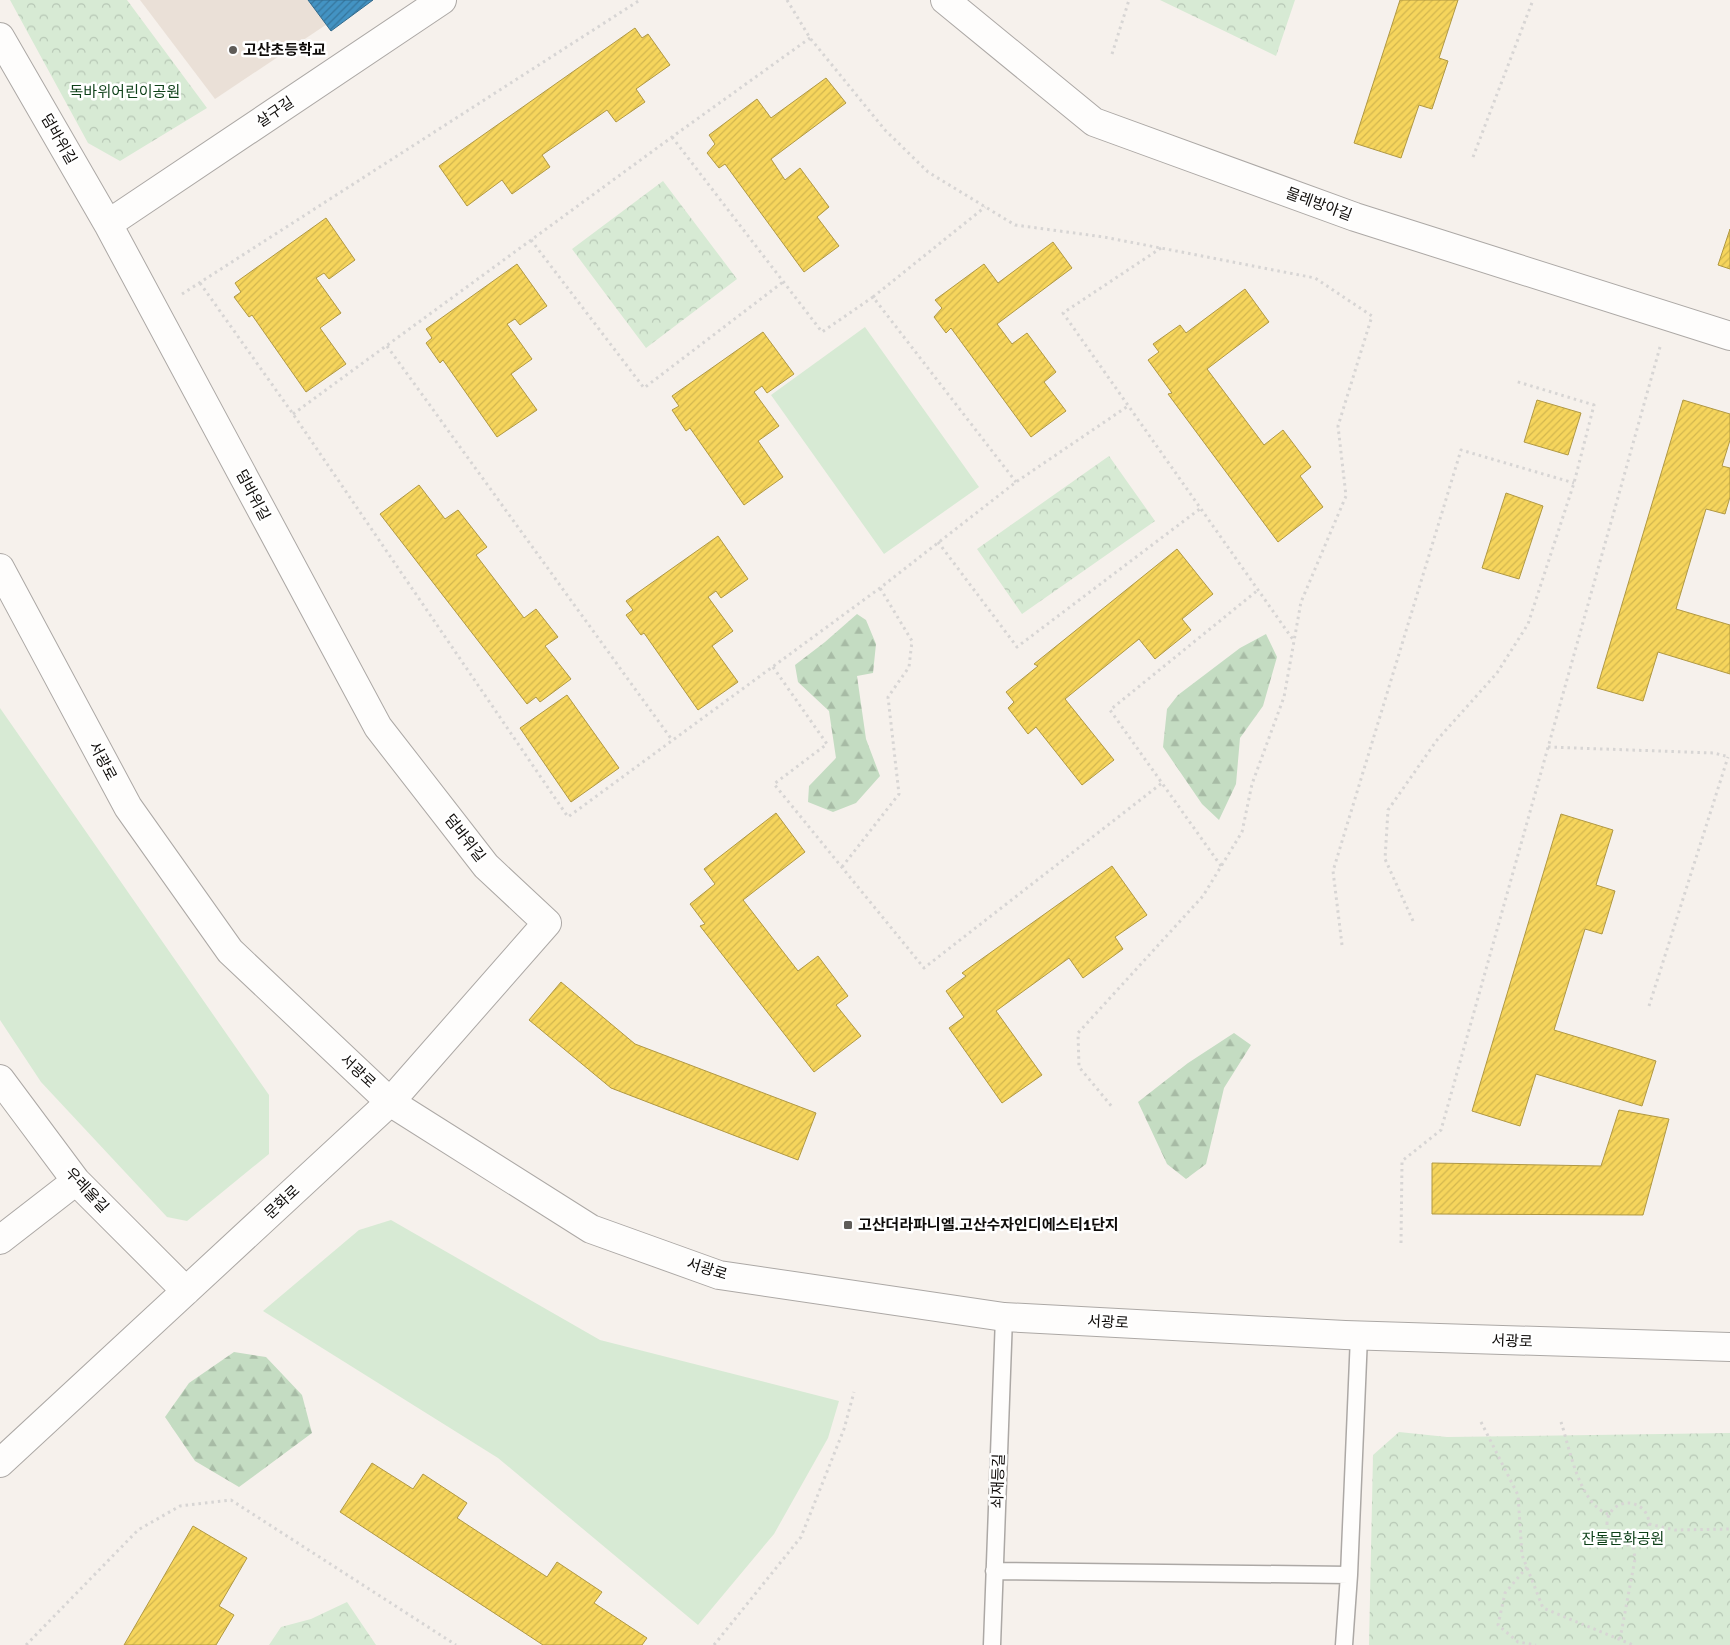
<svg xmlns="http://www.w3.org/2000/svg" width="1730" height="1645" font-family="Signika,'Noto Sans KR',sans-serif">
	<defs>
		<pattern id="forest-firs" width="22" height="20" patternUnits="userSpaceOnUse" patternTransform="scale(1.25)"><rect width="22" height="20" fill="#c4dcc2"/><path d="M5 1l3.5 6h-7zM16 11l3.5 6h-7z" fill="#a7bba5"/></pattern>
		<pattern id="park-crowns" width="20" height="18" patternUnits="userSpaceOnUse" patternTransform="scale(1.25)"><rect width="20" height="18" fill="#d7ead4"/><path d="M2 6a3 3 0 1 1 6 0M12 15a3 3 0 1 1 6 0" fill="none" stroke="#b7c7b5"/></pattern>
		<pattern id="homes-hatch" width="6" height="6" patternUnits="userSpaceOnUse" patternTransform="scale(1.25)"><rect width="6" height="6" fill="#f6d55c"/><path d="M-1 1l2-2M0 6l6-6M5 7l2-2" fill="none" stroke="#d2b64f"/></pattern>
		<pattern id="schools-hatch" width="6" height="6" patternUnits="userSpaceOnUse" patternTransform="scale(1.25)"><rect width="6" height="6" fill="#4393c3"/><path d="M-1 1l2-2M0 6l6-6M5 7l2-2" fill="none" stroke="#36769d"/></pattern>
	</defs>
	<rect width="100%" height="100%" fill="#f6f1ec"/>
	<path fill="#eae0d7" d="M140,0h223l-148,99z"/>
	<path fill="#d7ead4" d="M865,327l114,160 -95,67 -113,-159z
		M0,708l269,387v59l-82,67 -20,-4 -126,-135 -41,-62z
		M391,1220l209,120 239,61 -11,37 -54,96 -76,91 -200,-167 -235,-147 96,-81z"/>
	<path fill="url(#forest-firs)" d="M857,614l9,6 10,24 -3,29 -16,3 9,63 14,37 -24,27 -23,9 -25,-10 1,-16 27,-28 -7,-47 -31,-29 -3,-17 30,-23z
		M1266,634l11,23 -14,49 -23,32 -4,46 -17,36 -17,-16 -39,-57 4,-38 11,-14 62,-47z
		M1234,1033l17,12 -27,43 -18,76 -20,15 -19,-15 -29,-62 50,-39z
		M234,1352l32,5 36,38 10,38 -73,54 -44,-26 -30,-44 24,-34z"/>
	<path fill="url(#park-crowns)" d="M10,0h117l80,108 -87,53 -32,-18z
		M1160,0h135l-19,56z
		M663,181l74,98 -91,69 -74,-99z
		M1109,456l46,65 -133,93 -45,-65z
		M1399,1432l48,5 283,-4v212h-361l4,-190z
		M347,1602l29,43h-107l12,-18 30,-8z"/>
	<path fill="url(#homes-hatch)" stroke="#b09843" d="M1400,0h58l-19,58 9,3 -16,48 -13,-4 -18,53 -47,-15z
		M635,28l7,10 6,-4 22,31 -34,24 9,13 -29,20 -9,-12 -65,45 8,12 -38,27 -10,-14 -35,26 -28,-40z
		M826,78l20,25 -75,56 14,21 15,-12 29,39 -12,10 22,29 -35,26 -79,-108 -6,4 -12,-15 8,-9 -6,-9 48,-36 14,19z
		M326,218l29,42 -26,19 -5,-6 -8,5 25,35 -21,15 26,36 -40,28 -54,-77 -3,2 -15,-20 7,-5 -6,-9z
		M1730,229v40l-12,-4z
		M1053,242l19,26 -75,56 15,20 15,-11 29,39 -12,10 22,29 -35,26 -80,-109 -5,5 -12,-16 8,-9 -7,-8 49,-36 14,19z
		M517,264l30,42 -27,19 -5,-6 -8,5 25,35 -21,15 26,36 -40,27 -54,-77 -3,3 -14,-20 6,-5 -6,-9z
		M1245,289l24,33 -62,47 57,76 19,-15 28,37 -11,9 23,31 -45,35 -110,-148 4,-1 -24,-33 11,-8 -6,-8 27,-19 6,8z
		M763,332l31,42 -27,19 -5,-7 -8,6 25,34 -21,15 25,36 -39,28 -54,-77 -4,3 -14,-21 7,-4 -7,-10z
		M1537,400l44,13 -13,42 -44,-13z
		M1683,400l47,14v26l-8,26 8,2v29l-5,17 -19,-5 -30,100 54,16v49l-72,-22 -15,49 -46,-13z
		M419,485l26,34 13,-9 29,37 -11,8 48,63 12,-9 22,28 -13,9 26,33 -31,23 -4,-5 -9,7 -147,-190z
		M1506,493l37,13 -24,73 -37,-11z
		M718,536l30,43 -27,19 -5,-7 -8,6 25,34 -21,15 26,36 -40,28 -54,-77 -3,2 -15,-20 7,-5 -7,-9z
		M1177,549l36,45 -31,25 9,11 -36,29 -16,-20 -74,60 49,61 -32,25 -46,-58 -8,7 -20,-26 6,-6 -8,-10 32,-26 -4,-2z
		M567,695l52,73 -48,34 -51,-74z
		M776,813l29,39 -62,48 55,71 20,-15 30,40 -12,9 25,31 -47,36 -114,-146 5,-2 -15,-20 25,-20 -11,-15z
		M1561,814l52,16 -17,55 19,6 -13,43 -17,-5 -31,101 102,31 -14,45 -106,-32 -16,52 -48,-15z
		M1112,866l35,49 -32,22 8,12 -40,29 -14,-20 -73,53 46,64 -40,28 -53,-75 15,-11 -18,-26 20,-15 -4,-3z
		M561,982l74,62 181,69 -18,47 -187,-72 -82,-68z
		M1619,1110l50,9 -26,96 -211,-1v-51l169,3z
		M372,1463l41,26 10,-15 44,29 -10,15 90,59 10,-15 45,30 -8,11 53,35 -5,7h-99l-203,-133z
		M193,1526l54,32 -28,48 15,9 -18,30h-92z"/>
	<path fill="url(#schools-hatch)" stroke="#336a8b" d="M308,0h65l-42,31z"/>
	<g fill="none" stroke-linecap="round" stroke-linejoin="round">
		<g stroke="#aca8a5" stroke-width="19">
			<path id="service" d="M994,1571l355,4
				M992,1645l12,-328
				M1344,1645l5,-70 10,-239"/>
		</g>
		<g stroke="#aca8a5" stroke-width="30">
			<path id="minor" d="M945,0l149,122 261,95 375,119
				M0,37l108,187 270,503 108,139 61,57 -157,179 -390,361
				M108,224l334,-224
				M0,568l128,239 102,144 160,151 201,127 128,46 285,42 341,18 385,12
				M0,1079l76,102 110,110
				M0,1240l76,-59"/>
		</g>
		<path stroke="#d7d5d4" stroke-width="3" stroke-dasharray="2.5 4" stroke-linecap="butt" d="M787,0l23,38 75,92 43,42 87,53 89,12 211,41 57,38 -34,110 8,70 -45,106 -17,95 -32,87 -10,48 -39,64 -125,137 1,34 34,41
			M1112,54l17,-54
			M672,137l150,195 51,-35 143,185
			M1473,157l60,-157
			M531,240l113,148 139,-106
			M1161,248l-98,65 231,328
			M200,283l93,131 275,403 312,-229 136,-106 112,-76
			M182,294l458,-294
			M873,297l112,-90
			M387,346l285,394
			M293,414l379,-277 138,-99
			M938,542l79,105 184,-139
			M773,667l54,77 -53,40 150,184 238,-185
			M1548,747l166,6 15,4
			M1221,866l-111,-156 148,-120
			M842,867l57,-73 -11,-97 21,-30 3,-26 -32,-53
			M1413,921l-28,-62 3,-49 49,-70 60,-67 31,-49 46,-141 20,-78 -79,-24
			M1342,945l-9,-74 128,-421 113,33
			M1649,1006l79,-249
			M1401,1243l1,-82 39,-31 219,-783
			M1481,1422l37,73 4,60 21,53 90,37
			M1561,1422c9,27 18,83 49,93
			M1607 1524a21 21 0 1 1 42 0a21 21 0 1 1-42 0Z
			M1649,1524l26,6 55,-1
			M1527,1567l-22,26 -7,32 20,17 18,3
			M1620,1639l15,-80 -2,-15
			M26,1645l112,-115 42,-24 51,-6 225,145
			M714,1645l87,-108 43,-108 10,-37"/>
		<use href="#service" stroke="#fefdfc" stroke-width="16"/>
		<use href="#minor" stroke="#fefdfc" stroke-width="28"/>
	</g>
	<g fill="#5f5c58" stroke="#fff" stroke-width="2">
		<circle cx="233" cy="50" r="5"/>
		<rect x="843" y="1220" width="10" height="10" rx="2.5"/>
	</g>
	<g text-anchor="middle" dominant-baseline="central" stroke-width="5" stroke-linejoin="round" paint-order="stroke">
		<g font-size="15" font-weight="bold" fill="#0e0b09" stroke="#fff" text-anchor="start">
			<text x="243" y="50">고산초등학교</text>
			<text x="858" y="1225">고산더라파니엘.고산수자인디에스티1단지</text>
		</g>
		<g font-size="15" fill="#0c3f17" stroke="#fff">
			<text x="125" y="92">독바위어린이공원</text>
			<text x="1623" y="1539">잔돌문화공원</text>
		</g>
		<g font-size="15" fill="#0e0b09" stroke="#fff">
			<text transform="translate(275 112) rotate(-34)">살구길</text>
			<text transform="translate(59 139) rotate(60)">덤바위길</text>
			<text transform="translate(1319 204) rotate(20)">물레방아길</text>
			<text transform="translate(253 495) rotate(62)">덤바위길</text>
			<text transform="translate(103 761) rotate(62)">서광로</text>
			<text transform="translate(465 838) rotate(52)">덤바위길</text>
			<text transform="translate(358 1071) rotate(43)">서광로</text>
			<text transform="translate(87 1190) rotate(47)">우레울길</text>
			<text transform="translate(282 1202) rotate(-43)">문화로</text>
			<text transform="translate(707 1269) rotate(17)">서광로</text>
			<text transform="translate(1108 1322) rotate(3)">서광로</text>
			<text transform="translate(1512 1341) rotate(2)">서광로</text>
			<text transform="translate(998 1481) rotate(-88)">쇠재등길</text>
		</g>
	</g>
</svg>
